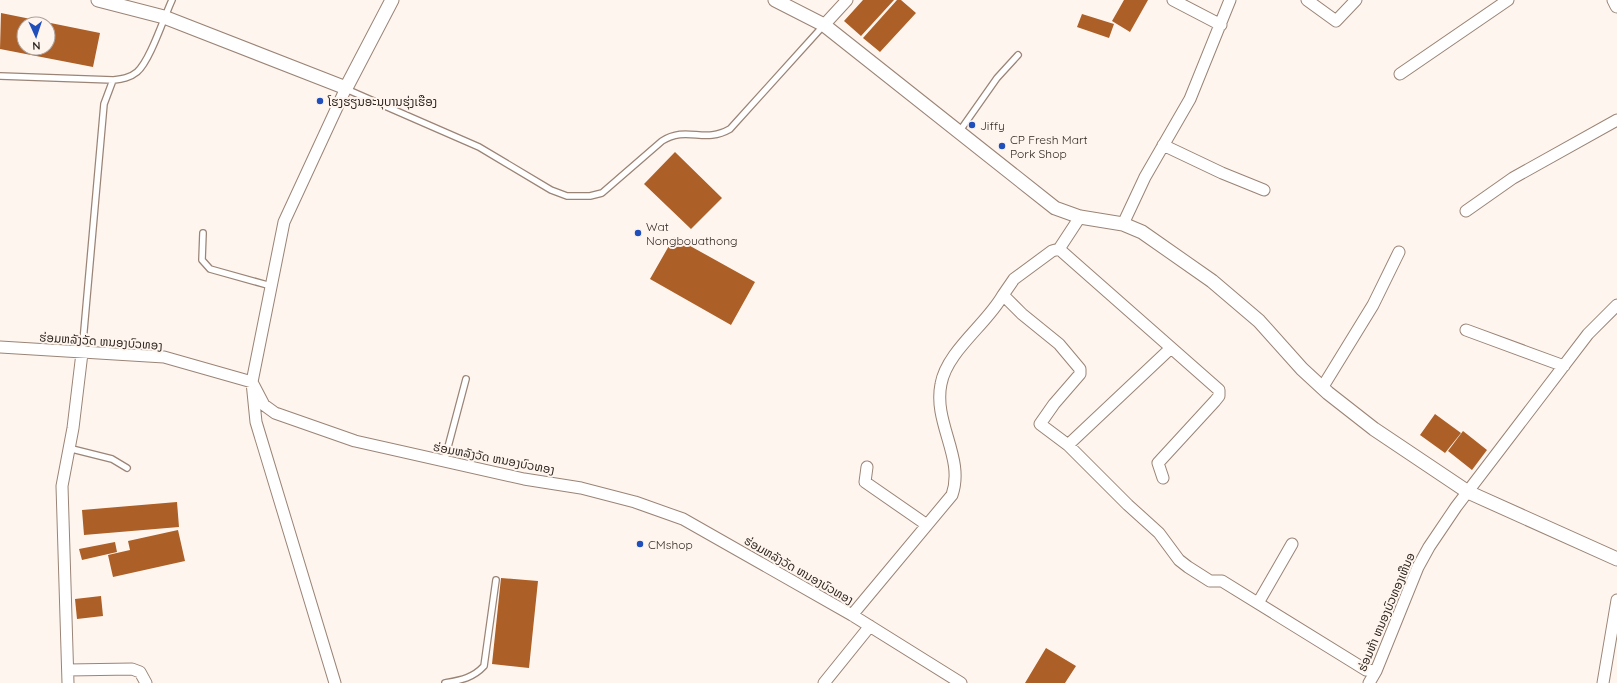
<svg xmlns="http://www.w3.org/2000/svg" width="1617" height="683" font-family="Quicksand,'Noto Sans Lao',sans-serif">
	<rect width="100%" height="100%" fill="#fff5ef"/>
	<path fill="#ac5f26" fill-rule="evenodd" d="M863,0h31l-33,36 -17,-15z
		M897,0h4l15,13 -36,39 -17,-14z
		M1124,0h24l-18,32 -18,-11z
		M1,13l99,20 -7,34 -93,-18zM24,24h24v24h-24z
		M1082,14l32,10 -5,14 -32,-11z
		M675,152l47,46 -31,31 -47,-45z
		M674,237l81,45 -24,43 -81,-46z
		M1435,414l26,19 -16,20 -25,-18z
		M1463,431l24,19 -15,20 -24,-19z
		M177,502l2,25 -95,8 -2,-25z
		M178,530l7,31 -72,16 -5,-22 22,-5 -2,-9z
		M115,542l2,10 -35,8 -3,-11z
		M501,578l37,3 -9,87 -37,-4z
		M101,596l2,20 -26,3 -2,-20z
		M1046,648l30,18 -11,17h-40z"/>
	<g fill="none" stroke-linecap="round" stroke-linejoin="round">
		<g stroke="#9a8476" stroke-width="8">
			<path id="service" d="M0,76l113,4
				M346,89l133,58 72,43 16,6h23l12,-3 60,-52c25,-16 42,3 68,-12l94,-104
				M959,132l38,-54 21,-23
				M203,233l-1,27 8,9 61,17
				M82,353l22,-249 9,-24c8,-1 17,-2 24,-8 13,-11 27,-55 35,-72
				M68,448l44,11 15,9
				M444,462l22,-83
				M445,683c16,-3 28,-5 39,-17l12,-86"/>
		</g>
		<g stroke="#9a8476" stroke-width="13">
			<path id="minor" d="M1173,0l48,25
				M1307,0l29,21 20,-21
				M824,25l23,-25
				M1400,74l108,-74
				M1163,145l59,28 42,17
				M1466,211l47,-33 104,-58
				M1123,224l22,-47 45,-78 40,-99
				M1059,249l160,141v6l-4,5 -57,62 5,15
				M1466,330l98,36
				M0,347l164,10 88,25 12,23 11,8 80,28 169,38 57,9 54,14 48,17 169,96 109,68
				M1171,348l-103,97 60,60 31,28 20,27 9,7 22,14h12l144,89 10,1
				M1322,388l51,-83 26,-53
				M1068,445l-28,-21 14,-20 26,-30v-5l-21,-25 -37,-30 -19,-19 11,-16 38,-28 7,-2 21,-32
				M867,467l-2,15 62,43
				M1258,603l34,-59
				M852,615l100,-120c13,-37 -19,-72 -11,-111 6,-33 46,-60 62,-89
				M68,670l64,-1 8,3 6,11
				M68,683l-6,-197 11,-58 9,-75
				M335,683l-79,-261 -4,-40 32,-160 62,-134
				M824,683l46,-57
				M1369,683l7,-12 42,-104 11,-20 27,-40 132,-173 29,-29
				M1603,683l14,-83"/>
		</g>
		<g stroke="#9a8476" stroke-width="15">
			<path id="tertiary" d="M98,0l66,17 182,71 46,-88
				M775,0l49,25 231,183 25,9 43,7 19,8 70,49 47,40 43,48 26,24 46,36 94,63 149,67
				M1614,0l3,6"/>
		</g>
		<use href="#service" stroke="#fff" stroke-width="5.5"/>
		<use href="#minor" stroke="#fff" stroke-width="11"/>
		<use href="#tertiary" stroke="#fff" stroke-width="13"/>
	</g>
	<g fill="#204fbc" stroke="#fff5ef" stroke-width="1.5">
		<circle cx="320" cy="101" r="4"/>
		<circle cx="972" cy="125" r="4"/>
		<circle cx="1002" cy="146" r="4"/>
		<circle cx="638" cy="233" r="4"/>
		<circle cx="640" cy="544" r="4"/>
	</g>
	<g text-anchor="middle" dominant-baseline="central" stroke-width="4" stroke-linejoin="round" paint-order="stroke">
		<g font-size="12" fill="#312822" stroke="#fff5ef" text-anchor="start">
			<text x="328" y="101">ໂຮງຮຽນອະນຸບານຮຸ່ງເຮືອງ</text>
			<text x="980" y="125">Jiffy</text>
			<text x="1010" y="139">CP Fresh Mart<tspan x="1010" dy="14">Pork Shop</tspan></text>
			<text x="646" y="226">Wat<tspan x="646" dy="14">Nongbouathong</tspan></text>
			<text x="648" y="544">CMshop</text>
		</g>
		<g font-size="12" fill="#312822" stroke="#fff5ef">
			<text transform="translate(101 341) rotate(4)">ຮ່ອມຫລັງວັດ ຫນອງບົວທອງ</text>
			<text transform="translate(494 458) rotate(11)">ຮ່ອມຫລັງວັດ ຫນອງບົວທອງ</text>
			<text transform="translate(799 570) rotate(30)">ຮ່ອມຫລັງວັດ ຫນອງບົວທອງ</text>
			<text transform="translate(1386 612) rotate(-67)">ຮ່ອມຫ້າ ຫນອງບົວທອງເຫືນອ</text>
		</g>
	</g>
	<g transform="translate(36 36) rotate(177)"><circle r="19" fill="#fff5ef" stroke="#ada39d"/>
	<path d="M0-3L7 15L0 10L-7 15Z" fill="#204fbc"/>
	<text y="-6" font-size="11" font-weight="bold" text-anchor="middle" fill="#312822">N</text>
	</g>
</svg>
